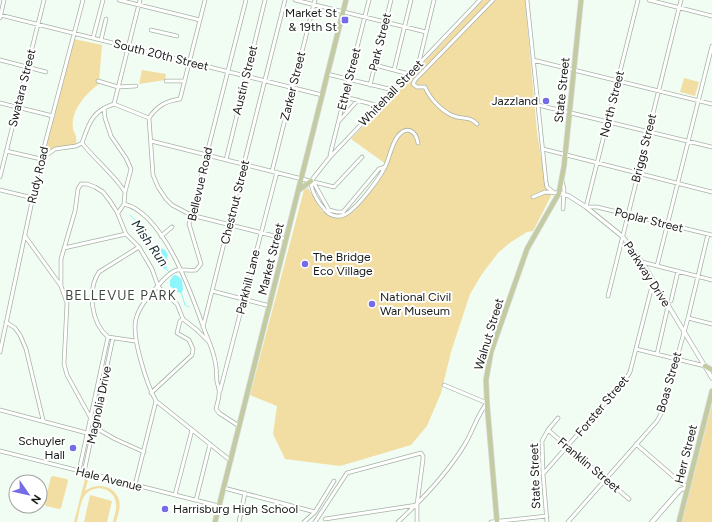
<svg xmlns="http://www.w3.org/2000/svg" width="712" height="522" font-family="Figtree,sans-serif">
	<rect width="100%" height="100%" fill="#f1fdf2"/>
	<path fill="#f2dea3" d="M483,0h42l12,132 9,56 5,8 -18,35 -6,1 -16,10 -13,11 -16,21 -12,20 -19,58 -10,41 -14,33 -16,19 -71,21 -55,-7 -12,-25 4,-28 -27,-11 54,-205 4,-2 14,23 11,7 10,-1 11,-6 25,-30 7,-17 -35,-25z
		M74,39l28,6 -3,36 3,1c-14,9 -32,28 -29,46 0,4 1,2 2,6 2,3 1,8 1,12l-21,3 -13,10z
		M142,70l24,4 -1,6 -26,4z
		M684,78l15,4 -4,14 -15,-4z
		M712,404v118h-30z
		M53,476l14,3 1,2 -7,27 -2,1 -13,-3 -2,-2 7,-27z
		M85,479l3,1 -3,11c11,-9 30,-6 34,9 2,7 -1,15 -3,22h-3c1,-6 4,-12 3,-19 -2,-15 -21,-20 -31,-8 -5,7 -6,19 -8,27h-3z
		M90,495l22,6 -5,21h-23z"/>
	<path fill="#8df6fd" d="M158,246l7,4 3,5 -3,8 2,5 -2,1 -2,-1v-5l-6,-5 -5,-7v-3z
		M174,275l4,1 4,4 1,10 -2,3 -4,-1 -7,-6v-6z"/>
	<g fill="none" stroke-linecap="round" stroke-linejoin="round">
		<path stroke="#8df6fd" stroke-width="1" d="M130,215c11,8 13,24 24,33
			M166,269l3,3
			M181,292l4,13 4,2"/>
		<g stroke="#a7b2a7" stroke-width="4.5">
			<path id="minor" d="M119,0l81,20
				M295,0l131,32
				M527,0l19,182 1,5 6,5
				M638,0l-52,207h11l115,28
				M649,0l63,16
				M0,15l322,80
				M0,18l4,-18
				M151,30l26,6
				M93,38l10,-38
				M101,40l5,-21
				M0,60l46,12
				M533,60l179,44
				M419,62l15,-62
				M375,65l34,9
				M394,70l17,-70
				M327,74l66,16
				M98,81l20,6 18,-1
				M166,81h19
				M370,85l21,-85
				M345,97l34,9
				M0,103l53,13
				M114,104l26,-104
				M538,105l174,42
				M104,108l1,10 6,18 15,22 5,11 -6,23 -1,12 -6,9
				M149,118l4,57 5,12 8,12 6,6 19,10 95,24
				M149,118c8,-12 17,-17 31,-19l25,-99
				M339,121l19,-21
				M477,124c-6,-7 -12,-5 -20,-7 -13,-3 -27,-18 -32,-30h-8l-4,-3 2,-4 78,-80
				M151,141l183,46 28,-30
				M82,143c13,17 32,31 43,49
				M543,149l169,43
				M6,151l35,8 14,-10 21,-3 6,-3c7,-20 10,-32 32,-39l35,14
				M330,155l39,-155
				M226,160l39,-160
				M272,171l43,-171
				M0,177l44,-177
				M311,181l19,-24 150,-157
				M311,181c0,11 6,20 14,29 4,5 12,8 19,5 12,-5 35,-36 41,-48 5,-10 6,-22 13,-31 9,-11 18,-5 20,7
				M562,181l2,8 -1,20
				M312,182l3,3 14,25 8,2h6l36,-43 6,-2
				M0,190l33,8
				M533,197l12,-5 14,1
				M124,204c39,9 67,88 79,122 4,12 10,23 12,35 2,7 1,14 2,21 1,4 3,8 2,12 0,5 -2,10 -3,15l3,4 20,13
				M25,236l36,50 6,17 -3,61 3,11 27,49 7,7 14,8 29,13
				M161,236l11,-9
				M64,248l62,-14
				M642,262l70,18
				M657,266l55,-220
				M61,286v-27l14,-48 3,-22 3,-5h6l8,3 8,5 7,9 7,11 9,22 13,13 13,22 6,17 4,5 15,13 6,15 14,11 12,12
				M212,291l58,15
				M608,296l73,-296
				M671,301l7,-30
				M688,318l24,6
				M6,322l9,6 5,7 6,14 17,71
				M203,327l82,-327
				M135,341l-27,-4c-17,-14 -21,-47 -9,-65l40,-25
				M636,349l69,17
				M0,352l41,-193 42,-159
				M657,354l11,-48
				M220,391l57,-219
				M151,393l41,-38 1,-6 -4,-9 -12,-7 3,-12 3,-2
				M0,410l87,23
				M548,430l81,69
				M636,444l45,39 7,4
				M0,451l219,55
				M231,461l-75,-60c-9,-16 -25,-65 -20,-82 3,-12 12,-22 20,-31 5,-6 14,-16 21,-18 6,-1 12,1 19,0l5,-6 -12,-40 57,-224
				M79,471l29,-134
				M84,472l29,-134
				M543,474l82,-94 5,-8 23,-90
				M135,485l21,-84
				M224,488l91,24
				M175,495l17,-65
				M196,500l14,-56
				M325,519l92,-14
				M239,522l6,-29
				M304,522l11,-10 19,-31
				M315,522l32,-49 74,-20 2,3v3l-6,46v17
				M398,522c26,-24 49,-48 67,-78 8,-13 12,-29 22,-41l-43,-18
				M491,522l56,-6
				M547,522l-4,-48 -1,-33 6,-11 10,-12
				M568,522l89,-101 5,-9 26,-94 20,-84"/>
		</g>
		<g stroke="#a7b2a7" stroke-width="5">
			<path id="tertiary" d="M559,193l10,3 17,11 37,30 19,25 70,116"/>
		</g>
		<g stroke="#a7b2a7" stroke-width="5.5">
			<path id="secondary" d="M652,522l28,-32 8,-3"/>
		</g>
		<g stroke="#dadada" stroke-width="6">
			<path id="primary" d="M299,190l12,-9
				M705,366l7,4
				M215,522l131,-522
				M497,522l-10,-119 -1,-23 5,-28 36,-103 32,-56 5,-27 17,-166
				M679,522l33,-131"/>
		</g>
		<use href="#minor" stroke="#fff" stroke-width="3"/>
		<use href="#tertiary" stroke="#fff" stroke-width="3.5"/>
		<use href="#secondary" stroke="#fff" stroke-width="4"/>
		<use href="#primary" stroke="#c2cba2" stroke-width="4.5"/>
	</g>
	<g fill="#756be6" stroke="#fff" stroke-width="1.5">
		<rect x="341" y="16" width="8" height="8" rx="2"/>
		<circle cx="546" cy="101" r="4"/>
		<circle cx="305" cy="264" r="4"/>
		<circle cx="372" cy="304" r="4"/>
		<circle cx="73" cy="448" r="4"/>
		<circle cx="165" cy="509" r="4"/>
	</g>
	<g text-anchor="middle" dominant-baseline="central" stroke-width="4" stroke-linejoin="round" paint-order="stroke">
		<g font-size="12" fill="#161a16" stroke="#fff" text-anchor="end">
			<text x="337" y="13">Market St<tspan x="337" dy="14">&amp; 19th St</tspan></text>
			<text x="538" y="101">Jazzland</text>
			<text x="313" y="257" text-anchor="start">The Bridge<tspan x="313" dy="14">Eco Village</tspan></text>
			<text x="380" y="297" text-anchor="start">National Civil<tspan x="380" dy="14">War Museum</tspan></text>
			<text x="65" y="441">Schuyler<tspan x="65" dy="14">Hall</tspan></text>
			<text x="173" y="509" text-anchor="start">Harrisburg High School</text>
		</g>
		<g font-size="12" fill="#161a16" stroke="#fff">
			<text transform="translate(380 42) rotate(-76)">Park Street</text>
			<text transform="translate(161 55) rotate(14)">South 20th Street</text>
			<text transform="translate(349 79) rotate(-76)">Ethel Street</text>
			<text transform="translate(245 80) rotate(-76)">Austin Street</text>
			<text transform="translate(293 86) rotate(-76)">Zarker Street</text>
			<text transform="translate(22 88) rotate(-76)">Swatara Street</text>
			<text transform="translate(562 90) rotate(-84)">State Street</text>
			<text transform="translate(391 93) rotate(-46)">Whitehall Street</text>
			<text transform="translate(612 104) rotate(-76)">North Street</text>
			<text transform="translate(644 148) rotate(-76)">Briggs Street</text>
			<text transform="translate(38 175) rotate(-77)">Rudy Road</text>
			<text transform="translate(200 184) rotate(-77)">Bellevue Road</text>
			<text transform="translate(235 202) rotate(-76)">Chestnut Street</text>
			<text transform="translate(649 220) rotate(14)">Poplar Street</text>
			<text transform="translate(271 259) rotate(-76)">Market Street</text>
			<text transform="translate(647 274) rotate(57)">Parkway Drive</text>
			<text transform="translate(248 282) rotate(-76)">Parkhill Lane</text>
			<text transform="translate(489 334) rotate(-73)">Walnut Street</text>
			<text transform="translate(669 382) rotate(-74)">Boas Street</text>
			<text transform="translate(99 405) rotate(-78)">Magnolia Drive</text>
			<text transform="translate(602 406) rotate(-50)">Forster Street</text>
			<text transform="translate(686 454) rotate(-76)">Herr Street</text>
			<text transform="translate(589 465) rotate(40)">Franklin Street</text>
			<text transform="translate(535 476) rotate(-92)">State Street</text>
			<text transform="translate(109 479) rotate(14)">Hale Avenue</text>
		</g>
		<g font-size="13" font-style="italic" fill="#162f30" stroke="#fff">
			<text transform="translate(150 243) rotate(55)">Mish Run</text>
		</g>
		<g font-size="13" letter-spacing="1" fill="#404940" stroke="#fff">
			<text x="121" y="295">BELLEVUE PARK</text>
		</g>
	</g>
	<g transform="translate(28 494) rotate(124)"><circle r="19" fill="#ffffff" stroke="#a2a3a2"/>
	<path d="M0-3L7 15L0 10L-7 15Z" fill="#756be6"/>
	<text y="-6" font-size="11" font-weight="bold" text-anchor="middle" fill="#161a16">N</text>
	</g>
</svg>
